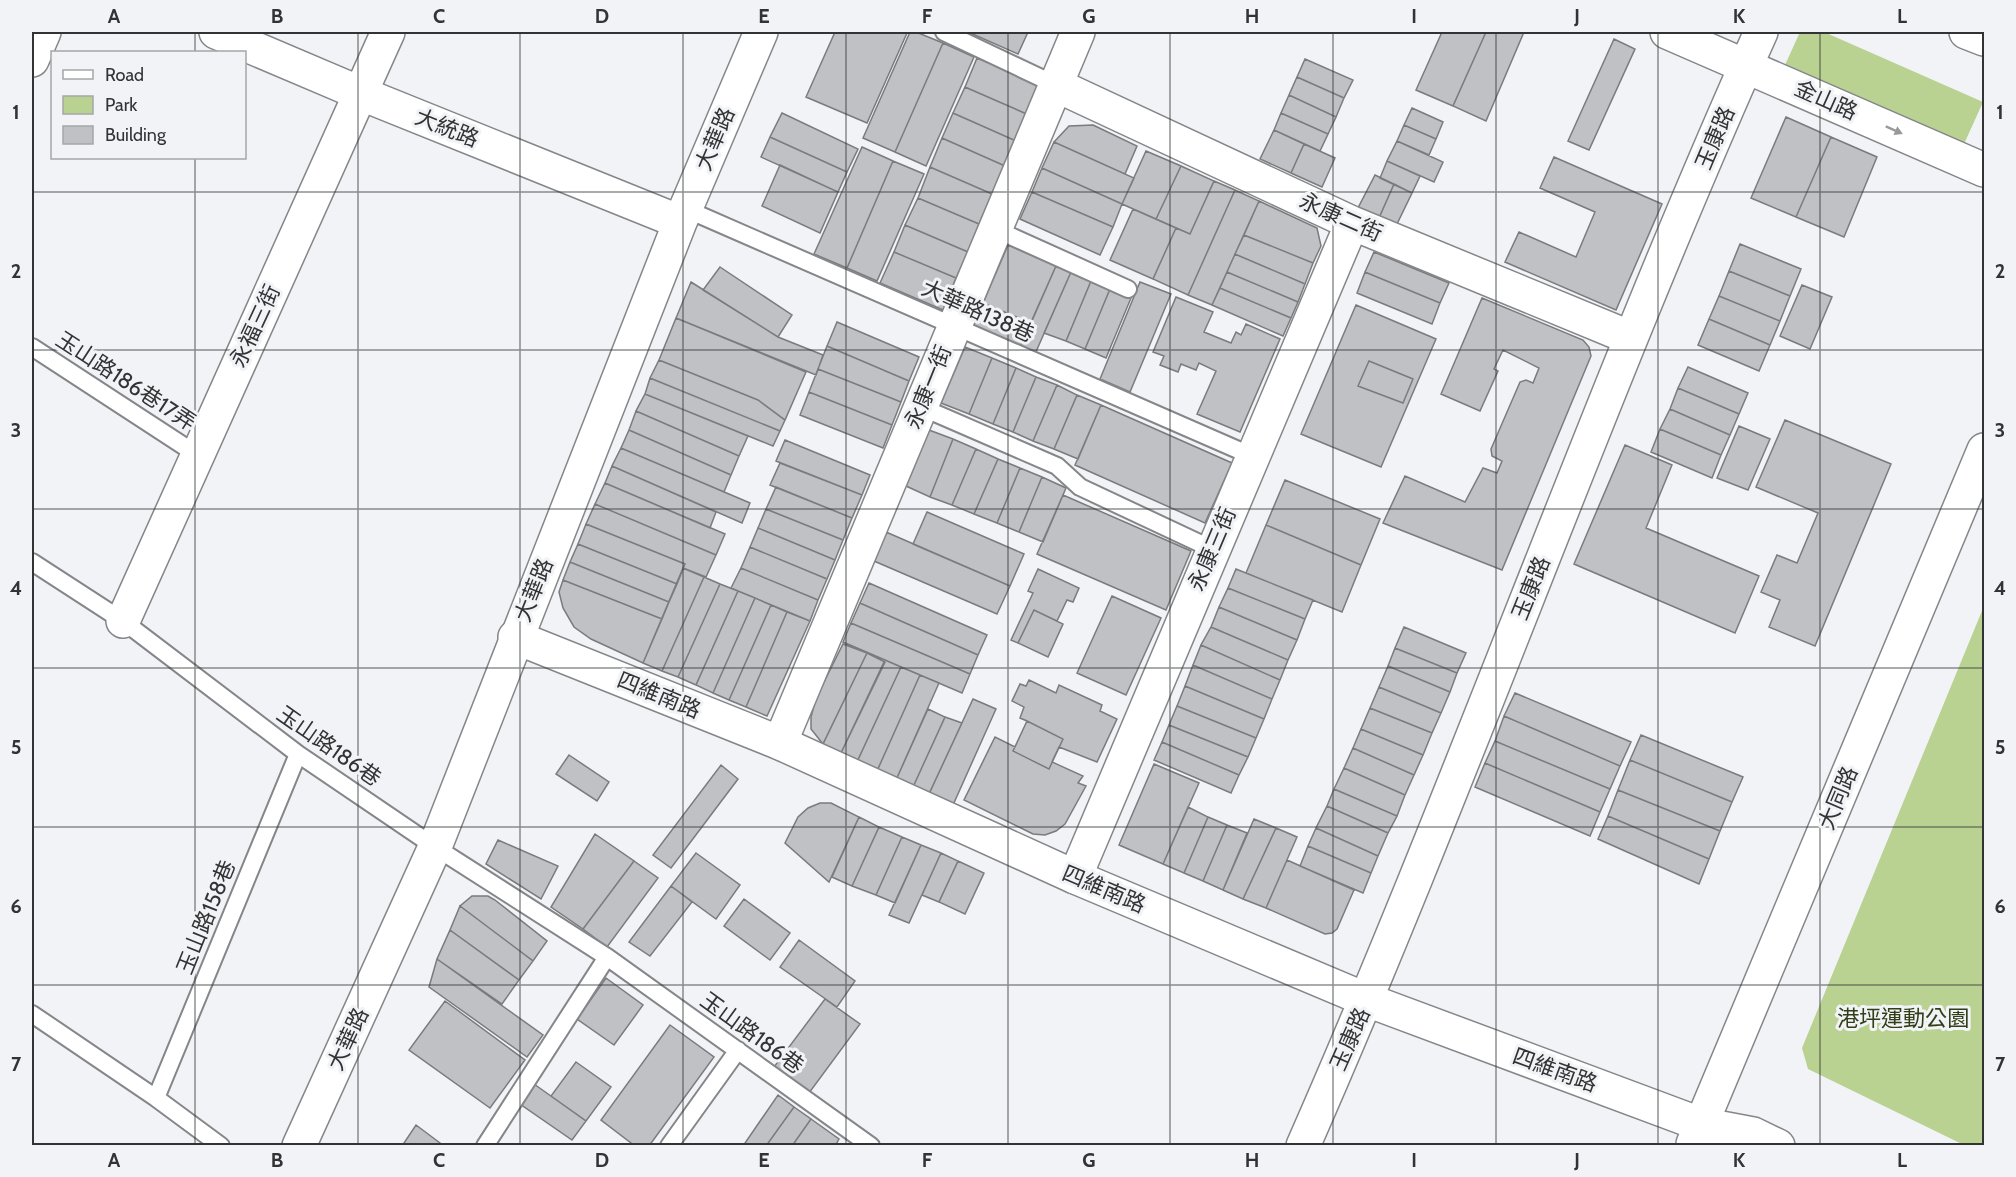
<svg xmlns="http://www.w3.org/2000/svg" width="2016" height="1177" font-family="Cabin,'Noto Sans TC',sans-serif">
	<rect width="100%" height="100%" fill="#f1f3f6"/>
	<path fill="#b9d191" d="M1800,32h24l159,70 -19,42 -179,-79z
		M1984,606v539l-18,1 -158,-77 -6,-21z"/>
	<path fill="#bfc1c4" stroke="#797b7d" stroke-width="1.5" d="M835,32l72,1 -40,90 -61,-26z
		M910,32h6l27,11 -48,109 -32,-14z
		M968,32h60l-10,22z
		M1442,32h44l-33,74 -37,-16z
		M1486,32h38l-38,89 -33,-15z
		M1614,39l21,10 -46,101 -21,-9z
		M943,43l31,14 -48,109 -31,-14z
		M977,58l65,27 -13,30 -64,-28z
		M1305,59l48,21 -9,18 -47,-21z
		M1297,77l47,21 -8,19 -47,-22z
		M965,87l64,28 -13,26 -63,-28z
		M1289,95l47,22 -8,17 -47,-21z
		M1412,108l31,14 -7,17 -32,-14z
		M782,113l76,36 -11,23 -77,-35z
		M953,113l63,28 -11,25 -63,-28z
		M1281,113l47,21 -8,17 -46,-21z
		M1786,117l45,20 -35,80 -45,-19z
		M1093,125l44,21 -12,28 -71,-32 15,-16z
		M1404,125l32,14 -7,16 -32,-14z
		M1274,130l30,14 -13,29 -31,-14z
		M770,137l77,35 -9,20 -77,-35z
		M1831,137l46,20 -33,80 -48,-20z
		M942,138l63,28 -13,28 -62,-27z
		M1397,141l46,21 -9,20 -47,-21z
		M1054,142l80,36 -12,26 -80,-36z
		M1304,144l31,14 -13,29 -31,-14z
		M862,147l31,14 -46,107 -33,-14z
		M1146,151l35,15 -25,53 -34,-15z
		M1554,157l108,47 -46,106 -111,-48 14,-30 57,25 19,-45 -55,-24z
		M893,161l31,13 -47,107 -30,-13z
		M1387,161l33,15 -8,17 -32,-15z
		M780,165l58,27 -18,41 -58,-27z
		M1181,166l33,15 -24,53 -34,-15z
		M930,167l62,27 -13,30 -61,-26z
		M1042,168l80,36 -9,23 -81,-35z
		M1375,175l19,9 -15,34 -21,-10z
		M1214,181l21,9 -47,105 -35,-16 23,-51 14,6z
		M1394,184l18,9 -16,33 -17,-8z
		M1235,190l24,11 -47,104 -24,-10z
		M1032,192l81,35 -13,28 -80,-36z
		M918,198l61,26 -11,28 -63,-27z
		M1259,201l58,27 4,18 -8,17 -69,-28z
		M1133,209l43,19 -23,51 -43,-19z
		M905,225l63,27 -12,26 -62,-26z
		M1244,235l69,28 -8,21 -70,-30z
		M1740,244l61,25 -11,27 -61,-25z
		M1008,245l48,21 -25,57 -48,-20z
		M894,252l62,26 -13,32 -63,-27z
		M1374,252l75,31 -9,20 -75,-31z
		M1235,254l70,30 -7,18 -71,-30z
		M1056,266l15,6 -36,82 -15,-7z
		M720,267l72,48 -14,22 -75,-47z
		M1729,271l61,25 -10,25 -61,-25z
		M1071,272l20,9 -25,60 -22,-8z
		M1227,272l71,30 -7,16 -71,-30z
		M1365,272l75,31 -8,21 -75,-31z
		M1091,281l19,8 -25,60 -19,-8z
		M691,282l87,55 45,18 -7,20 -140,-57z
		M1140,282l31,12 -41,98 -30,-13z
		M1802,285l30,12 -22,52 -30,-13z
		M1220,288l71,30 -8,18 -71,-31z
		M1110,289l21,9 -25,60 -21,-9z
		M1719,296l61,25 -10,24 -61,-26z
		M1176,297l37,15 -9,20 27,11 5,-11 5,3 5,-11 34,15 -40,93 -43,-18 19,-43 -17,-8 -3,7 -15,-6 -3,8 -18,-7 4,-9 -11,-4z
		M1482,298l101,42 6,7 2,9 -89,214 -119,-47 22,-47 60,26 18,-34 14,5 5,-12 -10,-5 -1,-7 29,-67 6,-2 7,3 6,-15 -36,-18 -9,19 4,2 -18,40 -39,-17z
		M983,303l48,20 -11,24 -48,-19z
		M1356,305l80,34 -55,128 -80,-33z
		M676,318l130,54 -21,48 -27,-20 -99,-40z
		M1709,319l61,26 -11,26 -61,-26z
		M837,322l82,35 -10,24 -82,-35z
		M827,346l82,35 -8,21 -83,-33z
		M965,347l27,11 -23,56 -28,-11z
		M992,358l24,10 -23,56 -24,-10z
		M659,360l99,40 27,20 -5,11 -130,-53z
		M1369,361l44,18 -10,24 -45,-17z
		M1688,367l60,26 -9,21 -61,-26z
		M1016,368l20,9 -23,55 -20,-8z
		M818,369l83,33 -9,23 -83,-33z
		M1036,377l21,8 -24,56 -20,-9z
		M650,378l130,53 -7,15 -128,-52z
		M1057,385l20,10 -23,54 -21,-8z
		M1678,388l61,26 -9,21 -60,-26z
		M809,392l83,33 -9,23 -83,-33z
		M645,394l103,42 -9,20 -103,-45z
		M1077,395l24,10 -23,54 -24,-10z
		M1101,405l131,58 -27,60 -130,-58z
		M1670,409l60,26 -9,20 -61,-26z
		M636,411l103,45 -8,19 -102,-45z
		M1785,420l106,44 -76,182 -46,-19 11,-27 -19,-8 16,-37 20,8 21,-50 -62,-26z
		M1739,426l31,13 -22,51 -31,-12z
		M1660,429l61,26 -9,23 -61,-26z
		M629,430l102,45 -7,17 -103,-44z
		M929,430l24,9 -23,58 -24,-11z
		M953,439l23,10 -24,56 -22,-8z
		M785,440l85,35 -8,20 -86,-34z
		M1625,445l47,20 -26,63 113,48 -24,57 -161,-69z
		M621,448l129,55 -8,20 -130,-57z
		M976,449l22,10 -24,55 -22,-9z
		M998,459l22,9 -23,55 -23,-9z
		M780,463l82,32 -10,23 -82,-33z
		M612,466l104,46 -6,16 -105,-45z
		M1020,468l22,9 -23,55 -22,-9z
		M1042,477l24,11 -23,54 -24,-10z
		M1285,480l95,39 -19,46 -95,-40z
		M605,483l120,51 -9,21 -121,-51z
		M776,487l76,31 -9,22 -77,-31z
		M1063,495l128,56 -25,59 -129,-56z
		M595,504l121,51 -10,22 -23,-9 2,-4 -99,-40z
		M766,509l77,31 -8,20 -77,-32z
		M927,512l97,42 -14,32 -97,-42z
		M586,524l99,40 -8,20 -99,-40z
		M1266,525l95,40 -19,47 -96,-39z
		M758,528l77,32 -8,19 -77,-32z
		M886,532l124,54 -13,28 -123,-53z
		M578,544l99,40 -8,18 -99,-40z
		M750,547l77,32 -9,21 -77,-32z
		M570,562l99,40 -7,17 -99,-39z
		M683,568l21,9 -42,94 -19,-8z
		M741,568l77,32 -8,21 -79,-33z
		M1038,569l41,19 -6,14 -6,-2 -10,21 -23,-11 -16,33 -7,-3 22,-47 -5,-2z
		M1236,569l77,31 -8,19 -77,-31z
		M704,577l16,7 -42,93 -16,-6z
		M563,580l99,39 -19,44 -52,-24 -17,-12 -11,-19 -4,-16z
		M869,583l118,52 -9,20 -118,-52z
		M720,584l18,7 -42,94 -18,-8z
		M1228,588l77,31 -8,21 -78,-33z
		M738,591l17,7 -42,95 -17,-8z
		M1112,596l49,22 -35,77 -49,-22z
		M755,598l16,7 -42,95 -16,-7z
		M860,603l118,52 -8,19 -119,-51z
		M771,605l16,7 -41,95 -17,-7z
		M1219,607l78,33 -9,20 -77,-33z
		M1034,610l29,14 -15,33 -30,-14z
		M787,612l23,9 -43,95 -21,-9z
		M851,623l119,51 -8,19 -119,-51z
		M1211,627l77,33 -8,20 -79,-35z
		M1404,627l62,26 -9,20 -62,-25z
		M843,644l24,9 -44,91 -12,-15v-12l5,-19z
		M1201,645l79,35 -8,19 -79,-34z
		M1395,648l62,25 -7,19 -62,-26z
		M867,653l18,9 -44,91 -18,-9z
		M885,660l16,7 -44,95 -16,-9z
		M1193,665l79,34 -8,20 -79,-33z
		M1388,666l62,26 -9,21 -62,-26z
		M901,667l19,8 -43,96 -20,-9z
		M920,675l19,8 -43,97 -19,-9z
		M1029,680l27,13 3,-8 43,20 -2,6 17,8 -20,43 -38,-15 -7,15 31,14 -5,7 8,3 -21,38 -9,7 -11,4 -12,-1 -69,-34 31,-63 20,10 12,-26 -7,-3 4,-11 -12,-6 8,-17 6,2z
		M1185,686l79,33 -8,19 -79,-32z
		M1379,687l62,26 -9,20 -62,-25z
		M1515,693l116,49 -11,24 -116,-50z
		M973,699l23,10 -43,96 -24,-11z
		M1177,706l79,32 -8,19 -79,-32z
		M1370,708l62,25 -9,22 -62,-26z
		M928,709l17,8 -32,70 -17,-7z
		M1504,716l116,50 -10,23 -115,-48z
		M945,717l17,6 -33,71 -16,-7z
		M1027,721l36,18 -14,30 -36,-18z
		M1169,725l79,32 -9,18 -77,-33z
		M1361,729l62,26 -9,20 -61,-27z
		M1641,735l102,42 -11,25 -102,-42z
		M1495,741l115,48 -10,23 -115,-49z
		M1162,742l77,33 -8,18 -77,-33z
		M1353,748l61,27 -9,20 -61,-27z
		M569,755l40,27 -12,19 -41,-27z
		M1630,760l102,42 -12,29 -102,-41z
		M1485,763l115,49 -10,24 -115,-49z
		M1154,764l45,19 -36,81 -44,-19z
		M721,765l17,14 -67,89 -18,-13z
		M1344,768l61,27 -8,21 -63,-27z
		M1334,789l63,27 -9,17 -61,-27z
		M1618,790l102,41 -11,28 -101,-43z
		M820,803h11l28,14 -30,65 -44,-39 13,-26 10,-9z
		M1327,806l61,27 -10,23 -62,-28z
		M1188,807l20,10 -24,56 -21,-9z
		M1608,816l101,43 -10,25 -101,-45z
		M859,817l20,10 -27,59 -20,-9z
		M1208,817l19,8 -24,56 -19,-8z
		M1254,819l22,9 -33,71 -20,-9z
		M1227,825l20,8 -24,57 -20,-9z
		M879,827l23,10 -26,58 -24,-9z
		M1276,828l21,9 -31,71 -23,-9z
		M1316,828l62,28 -7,17 -63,-27z
		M595,834l39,27 -51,68 -32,-22z
		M902,837l19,8 -26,58 -19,-8z
		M498,840l60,26 -17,33 -55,-35z
		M921,845l20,8 -32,70 -20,-8z
		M1308,846l63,27 -8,20 -63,-27z
		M696,853l44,32 -24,34 -45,-33z
		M941,853l17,8 -19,41 -17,-7z
		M1287,860l67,30 -17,39 -5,4 -7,1 -59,-26z
		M634,861l24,17 -51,69 -24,-18z
		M958,861l26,12 -19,41 -26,-12z
		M671,886l21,16 -42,54 -21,-14z
		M472,896h16l7,4 52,41 -14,20 -73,-55z
		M744,899l46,34 -20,27 -46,-34z
		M460,906l73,55 -14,19 -69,-50z
		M450,930l69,50 -17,24 -65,-45z
		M799,940l56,41 -18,26 -57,-40z
		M437,959l106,76 -16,22 -98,-70z
		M606,978l37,27 -29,40 -37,-26z
		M825,999l35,25 -51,69 -35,-26z
		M445,1001l80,59 -35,48 -81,-58z
		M670,1025l44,32 -65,89h-14l-34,-26z
		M576,1062l35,25 -25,34 -35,-25z
		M534,1084l52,37 -14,19 -52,-36z
		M778,1095l16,12 -28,39h-23z
		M794,1107l17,12 -19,27h-26z
		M811,1119l28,20 -4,7h-43z
		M416,1125l28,21h-42z"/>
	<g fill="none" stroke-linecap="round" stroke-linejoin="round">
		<g stroke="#848689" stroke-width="20">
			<path id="lane" d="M944,32l112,53
				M686,209l566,247
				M995,229l133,60
				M32,347l164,107
				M921,407l136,59 23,21 132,62
				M32,562l91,59 175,133 137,93 172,110 264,189
				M32,1014l124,84 65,48
				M156,1098l142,-344
				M485,1146l122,-189
				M669,1146l69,-96"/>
		</g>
		<g stroke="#848689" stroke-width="36">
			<path id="street" d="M216,32l146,62 318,128
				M1667,32l317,138
				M32,60l12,-28
				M1056,85l296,138 279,115
				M123,621l265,-589
				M780,743l298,-711
				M1075,877l277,-654
				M299,1146l136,-299 245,-625 81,-190
				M1303,1146c162,-368 294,-748 458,-1114"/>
		</g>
		<g stroke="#848689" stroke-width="36">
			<path id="secondary" d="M1966,32l18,7
				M515,637l265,106 295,134 292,123 333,124 53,10 25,12
				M1693,1144l291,-694"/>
		</g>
		<use href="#lane" stroke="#fff" stroke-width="16"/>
		<use href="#street" stroke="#fff" stroke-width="33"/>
		<use href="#secondary" stroke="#fff" stroke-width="33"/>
	</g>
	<defs><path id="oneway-solid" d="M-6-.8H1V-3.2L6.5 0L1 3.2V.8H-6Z" transform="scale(1.5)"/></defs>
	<use fill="#98999a" href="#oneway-solid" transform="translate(1894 130) rotate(24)"/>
	<path fill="none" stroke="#323334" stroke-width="1.5" stroke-opacity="0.55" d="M195,32v20M358,32v1114M520,32v1114M683,32v1114M846,32v1114M1008,32v1114M1170,32v1114M1333,32v1114M1496,32v1114M1658,32v1114M1820,32v1114M195,158v988M32,192h1952M32,350h1952M32,509h1952M32,668h1952M32,827h1952M32,985h1952"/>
	<g text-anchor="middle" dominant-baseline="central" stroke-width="6" stroke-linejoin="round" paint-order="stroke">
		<g font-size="22" fill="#323334" stroke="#f1f3f6">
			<text transform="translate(1826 100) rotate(24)">金山路</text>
			<text transform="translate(447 128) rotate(22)">大統路</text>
			<text transform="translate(1715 138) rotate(-67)">玉康路</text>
			<text transform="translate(715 139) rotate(-67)">大華路</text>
			<text transform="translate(1341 217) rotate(24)">永康二街</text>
			<text transform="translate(978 311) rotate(24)">大華路138巷</text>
			<text transform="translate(255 326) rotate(-65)">永福三街</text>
			<text transform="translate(126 381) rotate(33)">玉山路186巷17弄</text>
			<text transform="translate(928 387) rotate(-68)">永康一街</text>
			<text transform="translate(1212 549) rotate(-67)">永康三街</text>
			<text transform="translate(1531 588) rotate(-68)">玉康路</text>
			<text transform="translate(534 590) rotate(-68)">大華路</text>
			<text transform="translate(659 695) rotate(22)">四維南路</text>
			<text transform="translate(329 746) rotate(35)">玉山路186巷</text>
			<text transform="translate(1838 798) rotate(-67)">大同路</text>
			<text transform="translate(1104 889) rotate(23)">四維南路</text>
			<text transform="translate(206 917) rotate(-68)">玉山路158巷</text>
			<text transform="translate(752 1033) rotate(36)">玉山路186巷</text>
			<text transform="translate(348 1039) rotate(-65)">大華路</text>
			<text transform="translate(1350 1039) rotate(-66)">玉康路</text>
			<text transform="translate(1555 1070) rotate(20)">四維南路</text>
		</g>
		<g font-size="22" fill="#313e17" stroke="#f1f3f6">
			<text x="1903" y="1018">港坪運動公園</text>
		</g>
	</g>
	<rect width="2016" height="1177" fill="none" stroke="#f1f3f6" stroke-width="66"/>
	<rect x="51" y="51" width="195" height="108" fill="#f1f3f6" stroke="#a5a6a8" stroke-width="1.5"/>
	<rect x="63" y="70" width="30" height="9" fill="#ffffff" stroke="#a5a6a8" stroke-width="1.5"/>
	<text x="105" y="81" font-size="18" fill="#323334">Road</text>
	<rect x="63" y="96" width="30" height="18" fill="#b9d191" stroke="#a5a6a8" stroke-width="1.5"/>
	<text x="105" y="111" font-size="18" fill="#323334">Park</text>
	<rect x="63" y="126" width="30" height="18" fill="#bfc1c4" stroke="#a5a6a8" stroke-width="1.5"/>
	<text x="105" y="141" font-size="18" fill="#323334">Building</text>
	<rect x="33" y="33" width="1950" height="1111" fill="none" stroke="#323334" stroke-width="2"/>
	<g font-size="20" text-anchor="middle" font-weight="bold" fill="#323334">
		<text x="114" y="23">A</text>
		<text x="277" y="23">B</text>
		<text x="439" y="23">C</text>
		<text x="602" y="23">D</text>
		<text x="764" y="23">E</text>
		<text x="927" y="23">F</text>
		<text x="1089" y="23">G</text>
		<text x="1252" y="23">H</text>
		<text x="1414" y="23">I</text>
		<text x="1577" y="23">J</text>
		<text x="1739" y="23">K</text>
		<text x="1902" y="23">L</text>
		<text x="16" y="119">1</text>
		<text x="2000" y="119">1</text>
		<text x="16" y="278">2</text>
		<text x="2000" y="278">2</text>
		<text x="16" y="437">3</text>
		<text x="2000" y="437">3</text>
		<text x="16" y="595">4</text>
		<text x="2000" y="595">4</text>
		<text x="16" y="754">5</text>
		<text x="2000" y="754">5</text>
		<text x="16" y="913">6</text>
		<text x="2000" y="913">6</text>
		<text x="16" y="1071">7</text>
		<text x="2000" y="1071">7</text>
		<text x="114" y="1167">A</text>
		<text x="277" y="1167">B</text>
		<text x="439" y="1167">C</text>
		<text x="602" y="1167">D</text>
		<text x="764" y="1167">E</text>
		<text x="927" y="1167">F</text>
		<text x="1089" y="1167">G</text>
		<text x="1252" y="1167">H</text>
		<text x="1414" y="1167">I</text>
		<text x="1577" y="1167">J</text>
		<text x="1739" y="1167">K</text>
		<text x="1902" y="1167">L</text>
	</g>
</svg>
